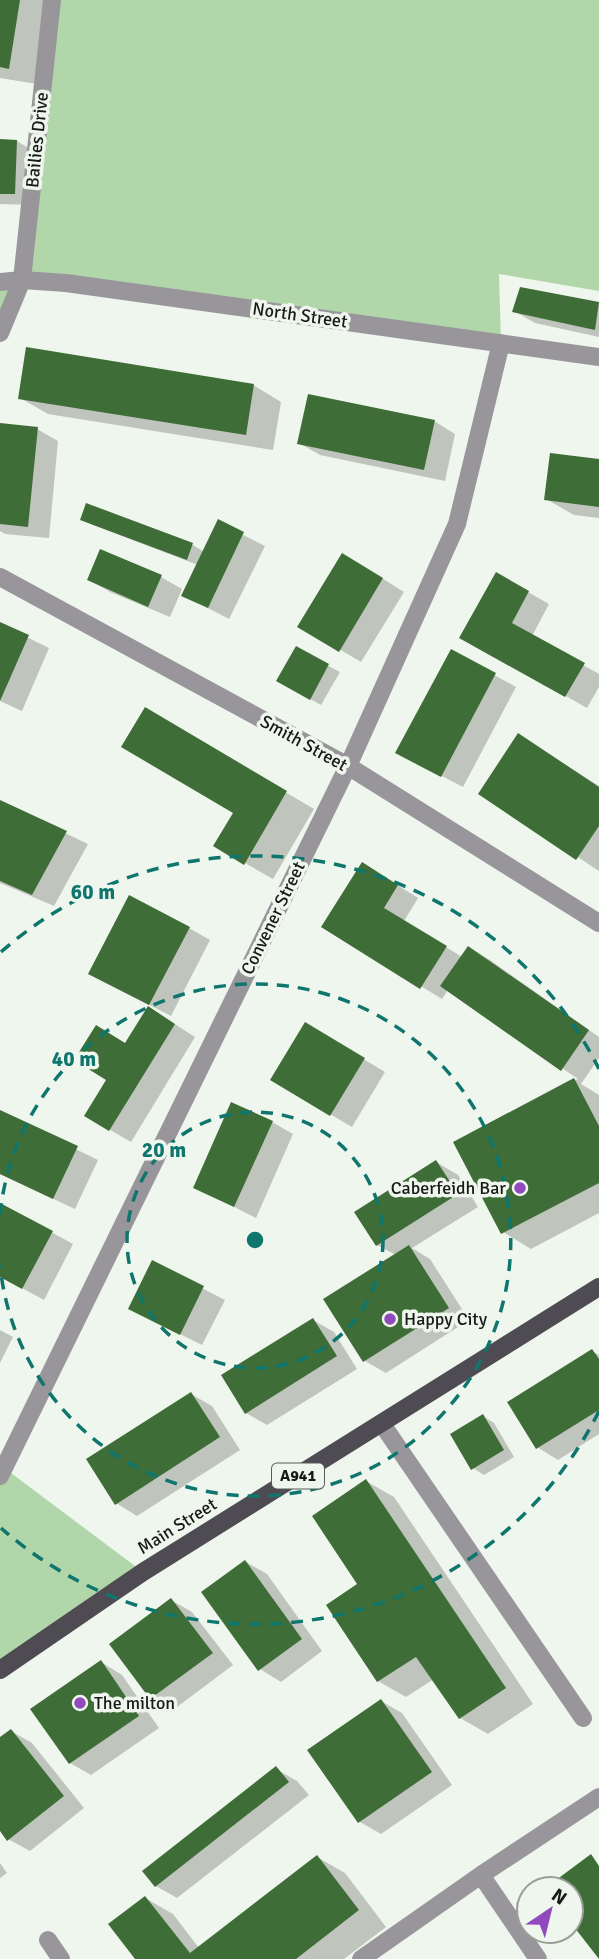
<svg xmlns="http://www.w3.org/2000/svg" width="599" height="1959" font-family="Signika,sans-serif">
	<rect width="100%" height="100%" fill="#eff6ed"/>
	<path fill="#b1d6aa" d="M52,0h547v291l-100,-17 2,69 -479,-63 -22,53v-51l22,-2z
		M3,1467l140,105 -143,98v-194z"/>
	<path fill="#0003" d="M0,0h51l-14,84 -37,-6z
		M0,141h17l21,13 -2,51 -36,-1z
		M521,289l78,15v33l-64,-14 -21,-12z
		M253,385l28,17 -8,48 -225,-36 -28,-16z
		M434,421l21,13 -10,47 -125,-26 -21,-12z
		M0,425l37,4 21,12 -9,97 -44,-4 -5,-3z
		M599,460v58l-25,-3 -28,-16z
		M87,505l106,40 11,7 14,-30 47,24 -36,73 -46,-24 15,-30 -105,-40 -11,-6z
		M364,567l40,25 -43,70 -61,-36z
		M496,574l53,30 -17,32 67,38v13l-12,21 -125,-71z
		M161,577l21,12 -12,28 -60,-25 -21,-12z
		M0,624l49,24 -27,63 -22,-10z
		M296,649l44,23 -19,33 -43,-24z
		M451,651l65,36 -53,100 -44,-23z
		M146,710l168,99 -41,70 -28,-16 -10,-50z
		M519,735l80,51v85l-119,-78z
		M0,802l88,42 -34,62 -54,-23z
		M383,876l35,22 -14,23 58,36 7,-9 21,12 109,77v21l-18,26 18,11v118l-68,36 -28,-17 -47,-89 122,-64 -130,-89 -6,9 -118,-72z
		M189,928l21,12 -39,76 -60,-31z
		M170,1021l25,16 -64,105 -45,-26 40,-71z
		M305,1024l80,48 -33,55 -80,-47z
		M0,1112l98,48 -23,49 -75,-35z
		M272,1122l21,12 -37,84 -61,-31z
		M436,1162l22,13 20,32 -66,41 18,11 39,61 -83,53 -21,-12 31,-106 -19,-10z
		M0,1204l73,40 -29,56 -44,-24z
		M153,1263l72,37 -23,45 -50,-25z
		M313,1320l21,12 23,37 -90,56 -21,-12z
		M0,1330l13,7 -13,26z
		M592,1351l7,4v79l-41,26 -21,-13z
		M191,1394l21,12 28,44 -103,66 -21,-13z
		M483,1416l11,7 20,34 -30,18 -11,-7z
		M366,1481l28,16 139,207 -45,30 -28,-16 -26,-39 -28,18 -28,-16 -19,-97z
		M246,1562l21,12 55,77 -41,31 -21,-13z
		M171,1600l21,12 41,53 -60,45 -21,-12 -41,-53z
		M101,1662l21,13 37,53 -68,47 -21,-12z
		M381,1701l21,12 50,72 -71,49 -21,-12 -51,-72z
		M11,1731l21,12 52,65 -54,43 -22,-12 -8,-10v-90z
		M276,1769l21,12 12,14 -132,103 -21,-12z
		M317,1857l28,16 41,54 -42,32h-207l8,-61 28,16 26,34z
		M0,1863l7,10 -7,5z"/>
	<path fill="#3f6d37" d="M0,0h20l-11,69 -9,-2z
		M0,139l17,1 -2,54h-15z
		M520,287l79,15 -4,28 -83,-18z
		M26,347l228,37 -8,51 -228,-36z
		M308,394l127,26 -11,50 -127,-26z
		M0,423l38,4 -10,100 -28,-3z
		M550,453l49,6v48l-55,-7z
		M86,503l107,40 -6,17 -107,-40z
		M218,519l26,13 -36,76 -27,-12z
		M100,549l62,26 -14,32 -61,-27z
		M342,553l41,25 -44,74 -42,-25z
		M496,572l33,19 -17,32 73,40 -20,34 -106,-59z
		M0,622l29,13 -29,66z
		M296,646l33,18 -19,36 -34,-19z
		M451,649l45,24 -55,104 -46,-24z
		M145,707l142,84 -43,74 -31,-19 20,-33 -112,-66z
		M518,733l81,54v39l-23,34 -98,-66z
		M0,800l67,31 -35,64 -32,-14z
		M362,862l36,23 -14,23 63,38 -27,43 -99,-62z
		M129,895l61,32 -41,78 -61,-31z
		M468,946l121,84 -28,41 -121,-85z
		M148,1006l27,18 -66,107 -25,-15 22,-36 -32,-20 22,-35 29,18z
		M305,1022l60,36 -35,58 -60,-36z
		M574,1078l25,48v57l-98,51 -48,-92z
		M231,1102l42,19 -39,86 -41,-19z
		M0,1110l78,36 -25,53 -53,-25z
		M436,1160l22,34 -82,52 -22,-34z
		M0,1203l53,28 -31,58 -22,-12z
		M409,1245l40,63 -86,54 -40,-63z
		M152,1260l52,26 -24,49 -52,-26z
		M313,1318l24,38 -92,58 -24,-39z
		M592,1349l7,10v51l-63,39 -29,-47z
		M191,1392l29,45 -105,68 -29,-46z
		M483,1414l21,36 -33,20 -21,-36z
		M366,1479l140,209 -47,31 -43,-62 -39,25 -51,-77 31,-21 -45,-68z
		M245,1560l57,79 -44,32 -57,-79z
		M171,1598l42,55 -63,46 -41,-55z
		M101,1660l38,56 -70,48 -39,-55z
		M381,1699l51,73 -74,51 -51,-73z
		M11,1729l53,67 -57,45 -7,-10v-94z
		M276,1766l13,16 -134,105 -13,-16z
		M591,1854l8,12v93l-28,-36v-34h-27z
		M317,1855l42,55 -63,49h-161l-27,-35 37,-28 45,57z"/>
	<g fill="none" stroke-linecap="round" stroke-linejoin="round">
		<path stroke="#98969a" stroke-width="18" d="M0,282l22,-2 44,3 533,74
			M0,333l22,-53 30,-280
			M0,577l348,189 251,157
			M382,1424l201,294
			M0,1476l348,-710 109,-242 44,-181
			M481,1875l57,84
			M48,1940l13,19
			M361,1959l120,-84 118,-78"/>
		<path stroke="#4f4b52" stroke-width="18" d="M0,1670l143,-98 456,-285"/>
	</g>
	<g fill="none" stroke="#0f766e" stroke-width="3.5" stroke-dasharray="12 9">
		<circle cx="255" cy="1240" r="128"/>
		<path d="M0 1215A256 256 0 1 1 0 1265"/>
		<path d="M599 1411A384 384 0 0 1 1 1528M1 952A384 384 0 0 1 599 1069"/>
	</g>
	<g fill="#914abd" stroke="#eff6ed" stroke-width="2.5">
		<circle cx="520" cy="1188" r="7"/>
		<circle cx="390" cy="1319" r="7"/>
		<circle cx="80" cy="1703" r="7"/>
	</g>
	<g text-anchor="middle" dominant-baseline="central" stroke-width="7" stroke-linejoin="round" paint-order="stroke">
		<rect fill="#eff6ed" stroke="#585c57" stroke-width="2" x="272" y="1463.5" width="52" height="25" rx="5"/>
		<g font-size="16" font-weight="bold" fill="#171a17">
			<text x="298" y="1476">A941</text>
		</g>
		<g font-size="18" fill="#171a17" stroke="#eff6ed">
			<text transform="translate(37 140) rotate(-84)">Bailies Drive</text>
			<text transform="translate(300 315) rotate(8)">North Street</text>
			<text transform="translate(304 743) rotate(29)">Smith Street</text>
			<text transform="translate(273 918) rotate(-64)">Convener Street</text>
			<text transform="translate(177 1526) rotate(-32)">Main Street</text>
		</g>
		<g font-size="18" fill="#171a17" stroke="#eff6ed" text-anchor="start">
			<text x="506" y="1188" text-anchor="end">Caberfeidh Bar</text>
			<text x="404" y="1319">Happy City</text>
			<text x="94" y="1703">The milton</text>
		</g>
	</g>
	<circle cx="255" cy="1240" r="10" fill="#0f766e" stroke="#eff6ed" stroke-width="3.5"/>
	<g font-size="21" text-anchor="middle" font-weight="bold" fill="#0f766e" stroke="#eff6ed" stroke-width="7" stroke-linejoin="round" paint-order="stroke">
		<text x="93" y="899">60 m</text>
		<text x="74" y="1066">40 m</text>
		<text x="164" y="1157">20 m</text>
	</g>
	<g transform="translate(550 1910) rotate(35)"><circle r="33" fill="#eff6ed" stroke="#999e97" stroke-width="2"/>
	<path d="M0-5L12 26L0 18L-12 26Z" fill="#914abd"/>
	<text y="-10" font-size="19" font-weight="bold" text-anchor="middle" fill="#171a17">N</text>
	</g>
</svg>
